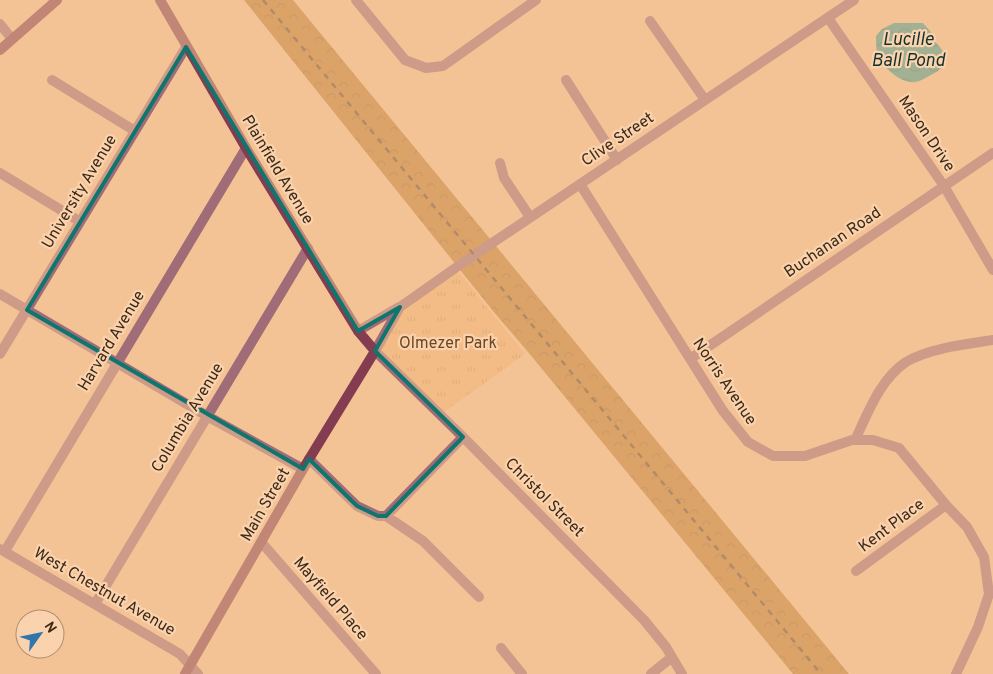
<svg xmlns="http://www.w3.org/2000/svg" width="993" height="674" font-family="Overpass,sans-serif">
	<defs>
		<pattern id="grass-tufts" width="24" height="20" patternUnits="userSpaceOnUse" patternTransform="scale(1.25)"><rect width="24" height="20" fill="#f2b171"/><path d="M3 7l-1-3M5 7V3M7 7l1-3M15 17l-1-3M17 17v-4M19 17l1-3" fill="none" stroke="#d09861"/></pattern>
		<pattern id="forest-crowns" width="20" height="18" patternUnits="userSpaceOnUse" patternTransform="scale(1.25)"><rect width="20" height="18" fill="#bf7c34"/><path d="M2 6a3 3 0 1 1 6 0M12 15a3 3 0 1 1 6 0" fill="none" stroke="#9c662b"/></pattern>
		<pattern id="water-waves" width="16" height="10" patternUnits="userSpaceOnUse" patternTransform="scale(1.25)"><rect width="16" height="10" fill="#3e9c90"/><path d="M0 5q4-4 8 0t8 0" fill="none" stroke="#357f75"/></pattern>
	</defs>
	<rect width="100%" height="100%" fill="#f4c395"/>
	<path fill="url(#grass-tufts)" d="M457,270l68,84 -82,59 -65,-62 15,-27 13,-15z"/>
	<path fill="url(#forest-crowns)" d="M244,0h49l556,674h-56l-265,-322 -35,-41z"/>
	<path fill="url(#water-waves)" d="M894,23h29l12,14 -1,4c16,14 15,26 -5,35 -5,3 -12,7 -18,6 -13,-1 -28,-15 -33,-26 -2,-6 -2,-13 -2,-20l6,-7z"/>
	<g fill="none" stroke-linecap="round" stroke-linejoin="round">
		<path stroke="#a06c78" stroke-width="10" d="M356,0l49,60 21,8 17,-2 93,-66
			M828,18l116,168 49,84
			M650,21l55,79
			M0,24l12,15
			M52,80l83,51
			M566,80l51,80
			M500,163l4,15 26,39
			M0,173l79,48
			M580,184l143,227 25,31 25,14h32l47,-16h21l26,8 47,57 21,22 17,30 5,37 -11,33 -22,47
			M0,294l207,122 96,53
			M358,331l41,-24
			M0,354l186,-307
			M690,359l303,-206
			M855,440c13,-27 25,-61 51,-78 23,-14 61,-18 87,-22
			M309,459l48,47 21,10h8l37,25 56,56
			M386,516l77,-79
			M262,543l114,131
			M0,549l180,105 18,20
			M5,551l241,-403
			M856,571l90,-66
			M95,604l213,-356
			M501,648l21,26
			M651,674l21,-17
			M682,674l-16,-27 -22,-27 -181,-183 -88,-86 25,-44 61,-43 393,-264"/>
		<path stroke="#843c50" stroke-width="10" d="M160,0l86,148 112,183 17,20 -72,118 -118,205
			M0,50l57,-50"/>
		<path stroke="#614830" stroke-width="2.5" stroke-dasharray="6 6" stroke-linecap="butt" d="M263,0l558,674"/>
	</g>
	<path d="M0 0H993V674H0ZM186,47l172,284 42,-24 -25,44 88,86 -77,79h-8l-21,-10 -48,-47 -6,10 -276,-159z" fill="#f4c395" fill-opacity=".55" fill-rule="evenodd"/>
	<path fill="none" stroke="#0f766e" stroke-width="4" stroke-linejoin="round" d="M186,47l172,284 42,-24 -25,44 88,86 -77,79h-8l-21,-10 -48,-47 -6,10 -276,-159z"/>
	<g text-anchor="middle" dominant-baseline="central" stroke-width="4.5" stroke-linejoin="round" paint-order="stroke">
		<g font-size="16" fill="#3c2916" stroke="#fad2ad">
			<text transform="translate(926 134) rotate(56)">Mason Drive</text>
			<text transform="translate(618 140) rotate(-34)">Clive Street</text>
			<text transform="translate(277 170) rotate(59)">Plainfield Avenue</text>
			<text transform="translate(80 192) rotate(-59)">University Avenue</text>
			<text transform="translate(833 243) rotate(-34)">Buchanan Road</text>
			<text transform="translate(112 341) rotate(-59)">Harvard Avenue</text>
			<text transform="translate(724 382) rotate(56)">Norris Avenue</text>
			<text transform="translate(188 418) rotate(-59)">Columbia Avenue</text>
			<text transform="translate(544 498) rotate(45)">Christol Street</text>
			<text transform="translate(266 505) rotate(-60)">Main Street</text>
			<text transform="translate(892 526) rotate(-37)">Kent Place</text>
			<text transform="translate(104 592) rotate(30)">West Chestnut Avenue</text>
			<text transform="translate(330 599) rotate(49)">Mayfield Place</text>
		</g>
		<g font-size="16" fill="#6a4621" stroke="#fad2ad">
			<text x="448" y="344">Olmezer Park</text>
		</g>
		<g font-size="18" font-style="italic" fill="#14312d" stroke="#fad2ad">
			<text x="908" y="40">Lucille<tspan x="908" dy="21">Ball Pond</tspan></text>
		</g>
	</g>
	<g transform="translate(40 634) rotate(57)"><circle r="24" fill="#fad2ad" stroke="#ae8e71"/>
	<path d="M0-4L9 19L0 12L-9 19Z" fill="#3076ab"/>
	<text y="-8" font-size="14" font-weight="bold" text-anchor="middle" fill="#3c2916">N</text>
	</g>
</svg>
